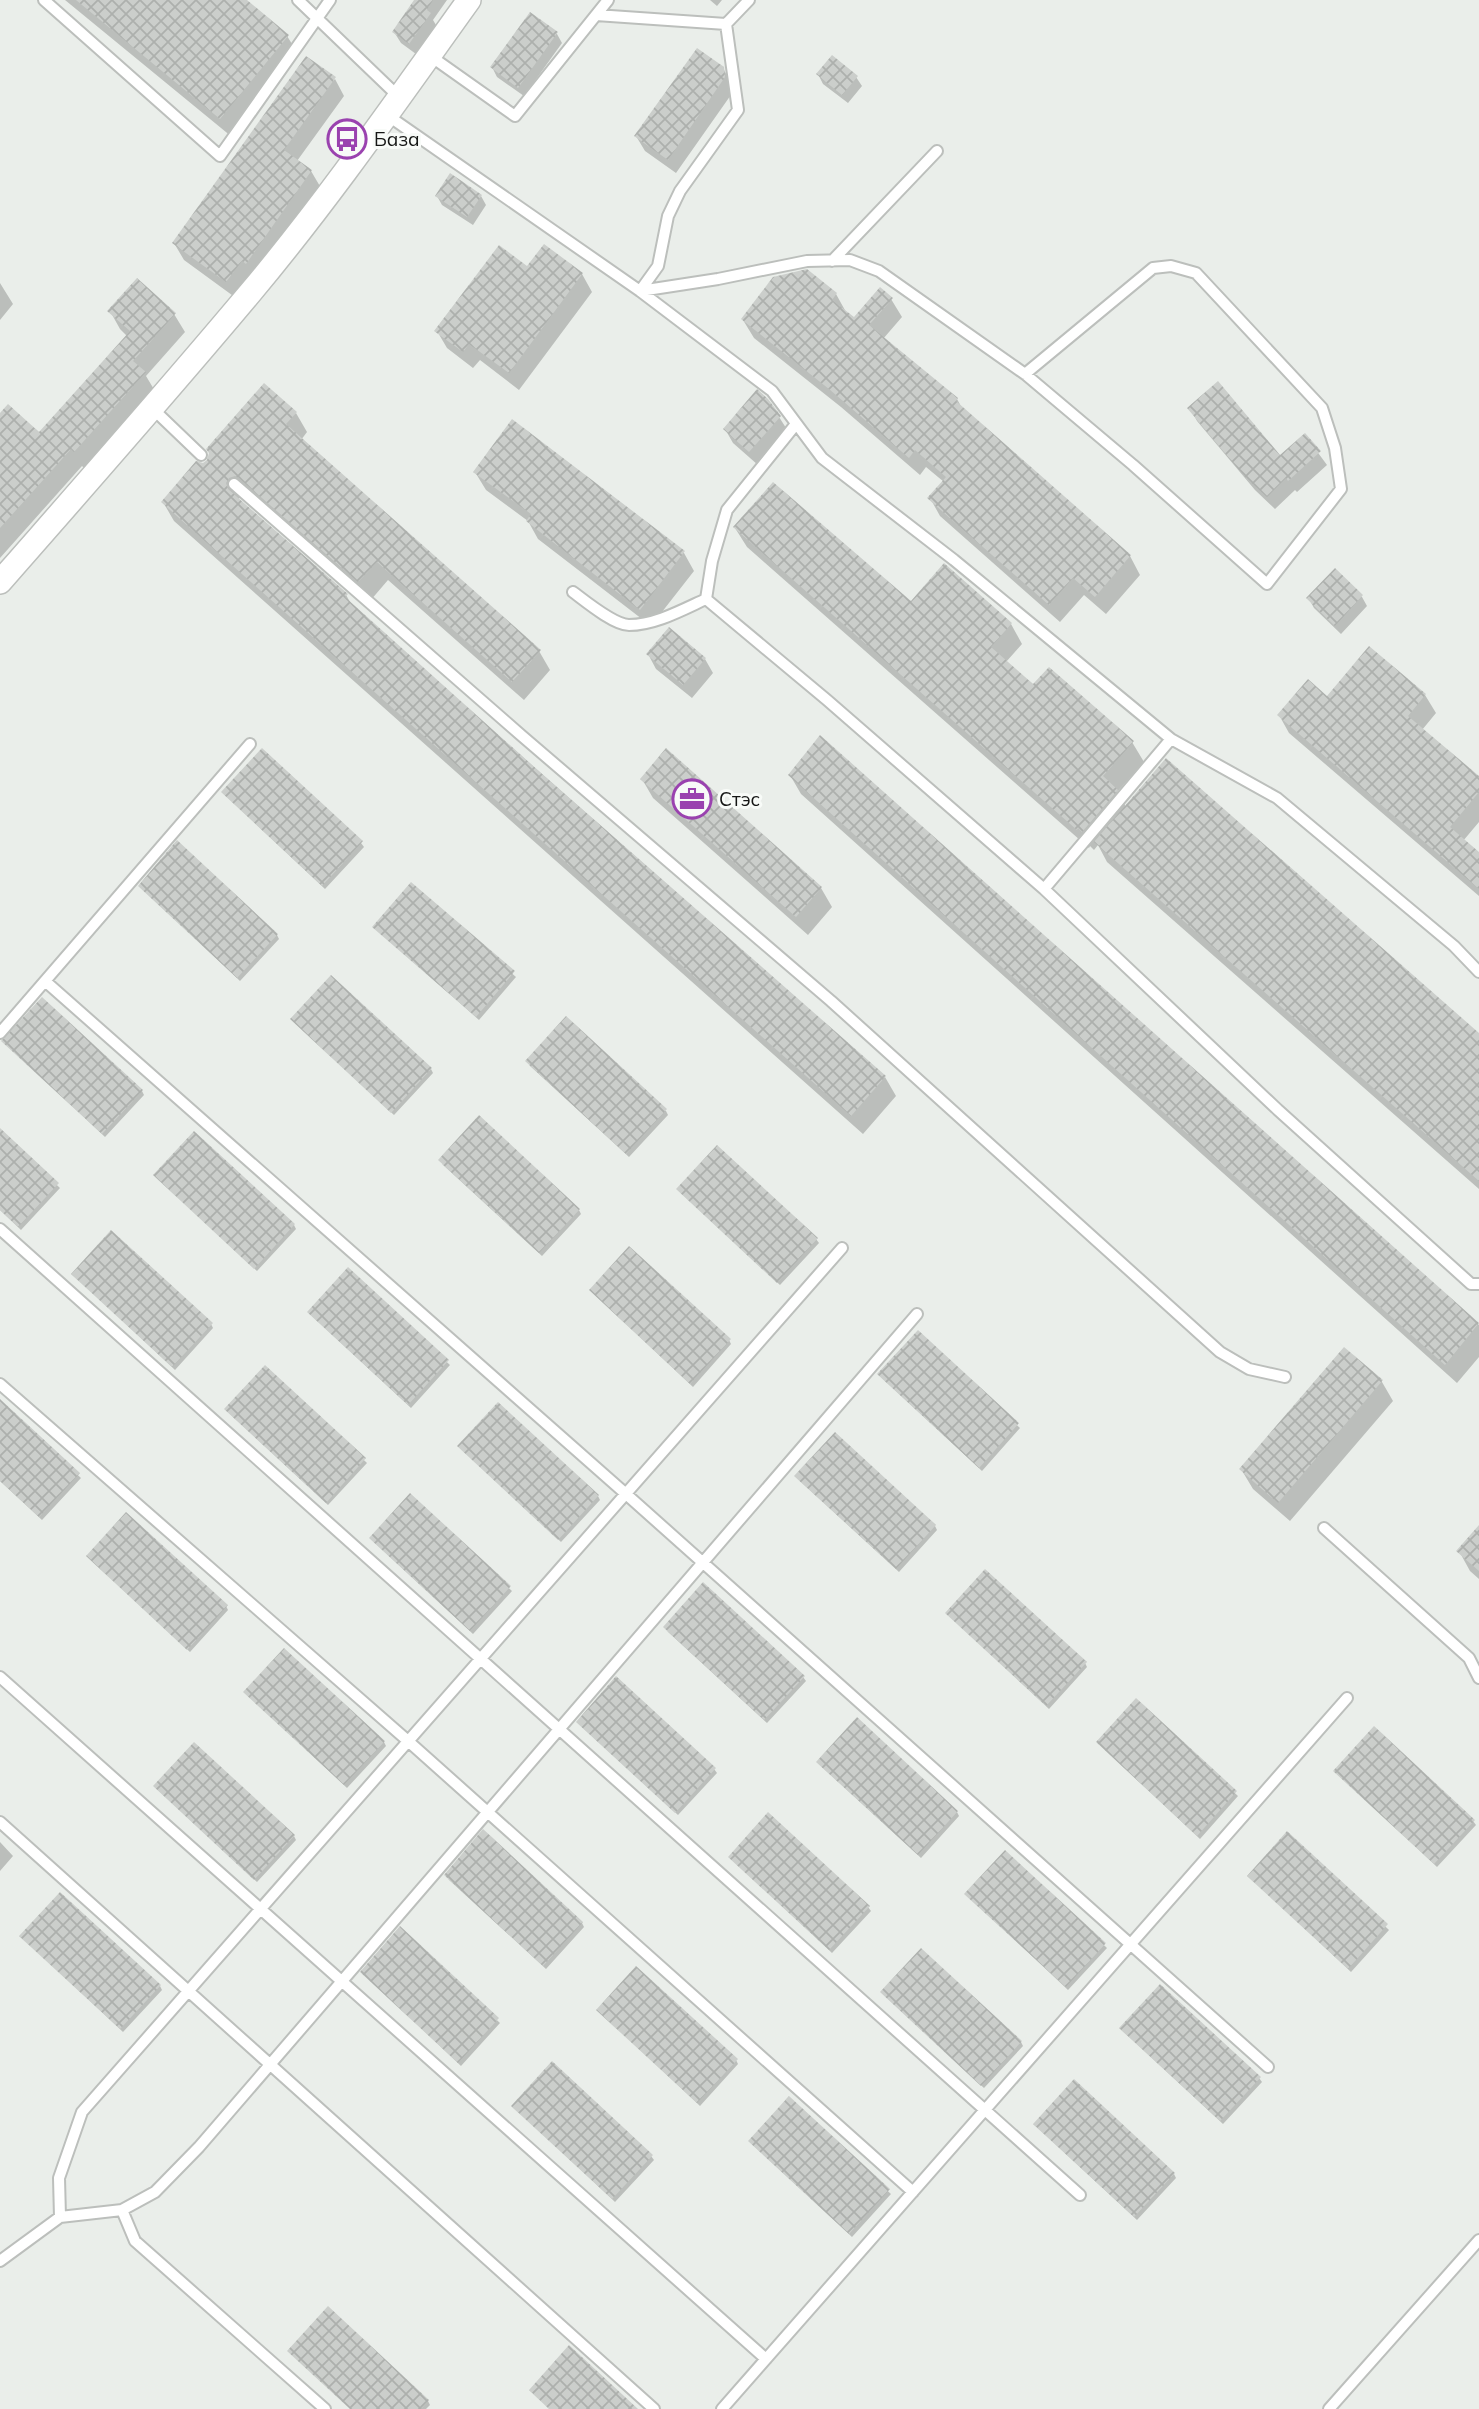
<svg xmlns="http://www.w3.org/2000/svg" width="1479" height="2409" font-family="Mulish,sans-serif">
	<defs>
		<pattern id="building-cross-hatch" width="8" height="8" patternUnits="userSpaceOnUse" patternTransform="scale(1.75)"><rect width="8" height="8" fill="#cbcecb"/><path d="M0 0l8 8M0 8l8-8" fill="none" stroke="#adb0ad"/></pattern>
	</defs>
	<rect width="100%" height="100%" fill="#eaeeea"/>
	<path fill="#0003" d="M65,0h179l43,36 12,19 -67,82z
		M416,0h31l-14,20 3,5 -20,29 -15,-11 -7,-11z
		M710,0h12l-5,6z
		M530,14l27,20 5,9 -38,53 -27,-19 -5,-10z
		M723,68l8,15 2,9 -57,81 -31,-22 -9,-15z
		M818,74l38,3 6,9 -14,17 -25,-19z
		M335,79l9,17 -47,65 14,10 10,17 -85,110 -52,-38 -10,-17z
		M437,196h44l5,9 -13,20 -31,-20z
		M527,269l55,5 10,18 -73,98 -39,-30 -7,8 -26,-20 -10,-17z
		M0,283l13,21 -13,16z
		M836,294l10,18 8,8 37,-21 11,18 -19,22 74,60 6,11 167,146 10,19 -34,39 -22,-19 -24,27 -120,-106 -10,-18 14,-16 -18,-15 -6,8 -79,-68 -87,-69 -11,-18z
		M110,311l64,3 11,18 -39,44 9,15 -70,78 -3,-3 -82,92v-142l39,19 88,-99 -7,-7z
		M1190,408l90,50 25,-23 22,30 -30,27 -2,-2 -20,19 -20,-19 -58,-69z
		M296,413l11,19 -6,8 238,211 11,19 -26,30 -136,-120 -18,21 -126,-106 -7,5 109,95 7,12 532,470 11,19 -33,38 -689,-613 -11,-19 40,-37z
		M779,417l9,14 -30,34 -25,-22 -8,-14z
		M513,421l171,132 10,18 -43,55 -113,-87 -10,-18 -42,-31 -11,-18z
		M735,528l176,75 33,-37 67,58 11,20 -16,18 28,25 98,55 12,20 -27,30 9,15 353,228v154l-372,-327 -9,-17 -4,5 -4,-4 -1,2 -342,-301z
		M1335,571l27,26 5,9 -26,28 -27,-26 -5,-9z
		M648,654l57,5 8,14 -21,25 -36,-29z
		M1425,695l11,18 -14,17 57,49v43l-16,19 16,13v42l-190,-163 -10,-18 49,-17z
		M820,738l659,587v32l-22,26 -656,-589 -11,-19z
		M642,779l179,109 11,19 -24,28 -155,-137z
		M223,793l138,50 3,4 -39,42z
		M411,884l105,93 -37,43 -105,-93z
		M140,886l137,49 2,4 -39,42z
		M292,1020l139,49 2,4 -39,42z
		M3,1041l139,50 2,4 -39,42z
		M529,1065l137,46 2,4 -39,42z
		M0,1131l60,57 -39,42 -21,-20z
		M442,1164l137,46 2,4 -39,42z
		M155,1175l139,50 2,4 -39,42z
		M678,1190l138,49 3,4 -39,42z
		M348,1270l102,95 -39,43 -99,-92z
		M73,1274l138,50 2,4 -38,42z
		M591,1291l138,49 2,4 -38,43z
		M918,1332l102,96 -38,43 -100,-93z
		M1345,1349l37,33 11,19 -103,120 -37,-32 -12,-20z
		M265,1367l102,96 -39,42 -99,-92z
		M0,1402l81,76 -39,42 -42,-39z
		M459,1446l139,50 2,4 -39,42z
		M799,1480l136,46 2,4 -38,42z
		M410,1496l102,95 -39,43 -99,-92z
		M1479,1528v51l-9,-8 -11,-20z
		M88,1557l138,49 2,4 -38,42z
		M947,1613l138,50 2,4 -38,42z
		M667,1631l136,46 3,4 -39,42z
		M245,1692l139,50 2,4 -39,42z
		M1136,1701l102,95 -38,43 -102,-96z
		M581,1726l133,43 3,4 -39,42z
		M821,1766l136,46 2,4 -38,42z
		M1335,1771l138,50 3,4 -39,42z
		M155,1787l139,49 2,4 -39,42z
		M1287,1834l102,96 -38,42 -102,-96z
		M0,1842l13,14 -13,15z
		M1005,1852l102,96 -39,42 -102,-96z
		M730,1857l138,50 3,4 -39,42z
		M448,1879l134,44 2,4 -38,42z
		M400,1929l100,94 -39,43 -99,-94z
		M21,1936l139,50 2,4 -39,42z
		M882,1993l139,49 2,4 -39,42z
		M598,2010l138,50 2,4 -38,42z
		M1124,2032l135,46 3,4 -39,42z
		M789,2099l102,95 -39,43 -99,-92z
		M513,2106l138,50 3,4 -39,42z
		M1038,2128l136,46 2,4 -39,42z
		M428,2401l2,4 -4,4h-76z"/>
	<path fill="url(#building-cross-hatch)" d="M76,0h171l42,35 -69,84z
		M414,0h19l-6,10 4,3 -22,31 -17,-12z
		M530,12l28,20 -40,56 -28,-21z
		M697,48l27,19 1,10 -57,83 -34,-24z
		M832,55l26,21 -16,19 -26,-21z
		M306,56l30,21 -52,73 28,20 -66,94 -4,-3 -16,21 -54,-39z
		M450,173l32,22 -15,22 -32,-21z
		M544,244l39,29 -74,100 -40,-29 -6,8 -29,-21 65,-86 28,21z
		M807,269l30,24 -5,7 22,17 26,-30 13,11 -24,27 89,73 -2,3 175,154 -36,42 -22,-19 -24,27 -122,-107 19,-21 -31,-27 -6,8 -80,-69 -88,-70 32,-42z
		M137,278l39,35 -43,48 13,11 -72,80 -3,-3 -71,79v-115l8,-9 31,28 91,-101 -23,-20z
		M1218,381l62,74 25,-22 16,18 -33,30 -2,-3 -19,19 -22,-20 -58,-69z
		M264,383l33,29 -11,12 255,226 -29,32 -135,-120 -19,20 -119,-104 -4,-2 -6,2 -3,5 2,6 120,105 -3,3 196,176 345,303 -35,40 -690,-614 35,-41 7,2 4,-3 2,-7 -3,-4z
		M757,389l11,10 13,17 -32,36 -26,-23z
		M512,419l173,132 -45,59 -114,-89 5,-7 -58,-42z
		M773,482l138,119 33,-38 68,60 -21,24 42,37 16,-17 85,74 -31,35 15,14 -36,42 -4,-4 -1,2 -344,-303z
		M1335,568l28,27 -28,31 -29,-28z
		M669,627l37,31 -23,27 -37,-31z
		M1369,646l57,48 -18,22 71,60v16l-29,35 29,25v37l-202,-174 31,-36 19,17z
		M820,735l659,588 -34,42 -657,-590z
		M262,748l101,93 -41,45 -101,-94z
		M666,748l156,139 -26,30 -156,-138z
		M1166,758l313,275v148l-385,-339z
		M177,840l101,94 -41,44 -99,-92z
		M411,882l104,89 -39,46 -104,-90z
		M331,975l101,93 -41,45 -101,-94z
		M42,997l101,93 -41,44 -101,-93z
		M566,1016l101,93 -41,45 -101,-93z
		M479,1115l101,94 -41,44 -101,-93z
		M0,1128l59,55 -41,44 -18,-17z
		M194,1131l101,93 -41,45 -101,-94z
		M717,1145l101,93 -41,45 -101,-94z
		M111,1230l102,93 -41,44 -101,-93z
		M629,1246l102,93 -41,45 -101,-94z
		M348,1267l101,93 -41,45 -101,-93z
		M918,1330l101,93 -40,45 -102,-94z
		M1344,1347l39,33 -105,123 -39,-34z
		M265,1365l101,93 -40,45 -102,-94z
		M0,1399l80,74 -41,44 -39,-36z
		M498,1402l101,93 -41,45 -101,-94z
		M835,1432l101,93 -40,44 -102,-93z
		M410,1493l101,93 -41,45 -101,-93z
		M126,1512l102,93 -41,45 -101,-94z
		M1479,1525v46l-23,-20z
		M985,1569l102,93 -41,44 -101,-93z
		M703,1582l102,94 -41,44 -101,-93z
		M284,1648l101,93 -41,44 -101,-93z
		M616,1676l100,92 -41,45 -99,-91z
		M1136,1698l101,93 -40,45 -101,-94z
		M857,1717l101,94 -40,44 -102,-93z
		M1374,1726l101,94 -41,44 -101,-93z
		M194,1742l101,93 -41,45 -101,-94z
		M768,1812l102,94 -41,44 -101,-93z
		M483,1829l100,93 -40,44 -99,-91z
		M1287,1831l101,93 -40,45 -101,-93z
		M1005,1850l101,93 -40,44 -102,-93z
		M60,1892l101,93 -41,44 -101,-93z
		M400,1926l99,92 -41,45 -98,-91z
		M921,1948l101,93 -41,45 -101,-94z
		M636,1966l102,93 -41,44 -101,-93z
		M1160,1984l101,93 -41,44 -101,-93z
		M552,2061l101,94 -41,44 -101,-93z
		M1074,2079l101,94 -41,44 -101,-93z
		M789,2096l101,93 -41,45 -101,-93z
		M328,2306l101,94 -8,9h-71l-63,-58z
		M569,2345l69,64h-89l-20,-19z"/>
	<g fill="none" stroke-linecap="round" stroke-linejoin="round">
		<g stroke="#bcbfbc" stroke-width="14">
			<path id="lane" d="M44,0l176,156 110,-156
				M298,0l101,97
				M596,15l130,9 23,-24
				M429,55l86,61 93,-116
				M387,115l253,176 132,100 50,67 132,102 217,179 106,59 177,148 25,26
				M832,261l105,-110
				M640,291l78,-12 89,-18 43,-1 29,11 146,103 108,91 134,119 74,-95 -6,-41 -13,-40 -126,-135 -25,-7 -18,2 -128,106
				M640,291l18,-25 10,-50 12,-25 58,-81 -12,-86
				M153,409l48,46
				M234,484l288,252 309,265 389,351 29,17 36,8
				M573,592c12,9 41,33 56,33 26,0 53,-15 77,-26
				M706,599l121,101 217,189 234,221 193,174h8
				M706,599l6,-38 15,-51 69,-86
				M1044,889l127,-150
				M45,981l581,513 642,573
				M0,1033l250,-289
				M0,1229l1080,966
				M0,1384l408,357 505,451
				M1324,1528l145,130 10,20
				M0,1677l766,682
				M0,1822l654,587
				M122,2210l13,31 190,168
				M60,2217l-1,-39 23,-66 760,-864
				M0,2261l60,-44 62,-7 33,-18 44,-45 718,-833
				M722,2409l625,-711
				M1329,2409l150,-169"/>
		</g>
		<g stroke="#bcbfbc" stroke-width="26">
			<path id="street" d="M0,582c84,-96 168,-191 250,-289 78,-93 148,-194 219,-293"/>
		</g>
		<use href="#lane" stroke="#fff" stroke-width="10"/>
		<use href="#street" stroke="#fff" stroke-width="23"/>
	</g>
	<defs>
		<g id="bus-ring" transform="scale(2.0125)"><circle r="9.5" fill="#f8fbf8" stroke="#9a42af" stroke-width="1.5"/><path d="M-5-6H5V4H4V6H2V4H-2V6H-4V4H-5ZM-3.5-4V0h7V-4ZM-3.5 1.2v1.5H-2V1.2ZM2 1.2v1.5H3.5V1.2Z" fill="#9a42af"/></g>
		<g id="office-ring" transform="scale(2.0125)"><circle r="9.5" fill="#f8fbf8" stroke="#9a42af" stroke-width="1.5"/><path d="M-6-3h4V-5.5h4V-3h4V5H-6ZM-1-4.5V-3h2v-1.5ZM-6 0V1H6V0Z" fill="#9a42af"/></g>
	</defs>
	<g fill-rule="evenodd">
		<use href="#bus-ring" x="347" y="139"/>
		<use href="#office-ring" x="692" y="799"/>
	</g>
	<g text-anchor="middle" dominant-baseline="central" stroke-width="6" stroke-linejoin="round" paint-order="stroke">
		<g font-size="19" fill="#151615" stroke="#f8fbf8" text-anchor="start">
			<text x="374" y="139">База</text>
			<text x="719" y="799">Стэс</text>
		</g>
	</g>
</svg>
